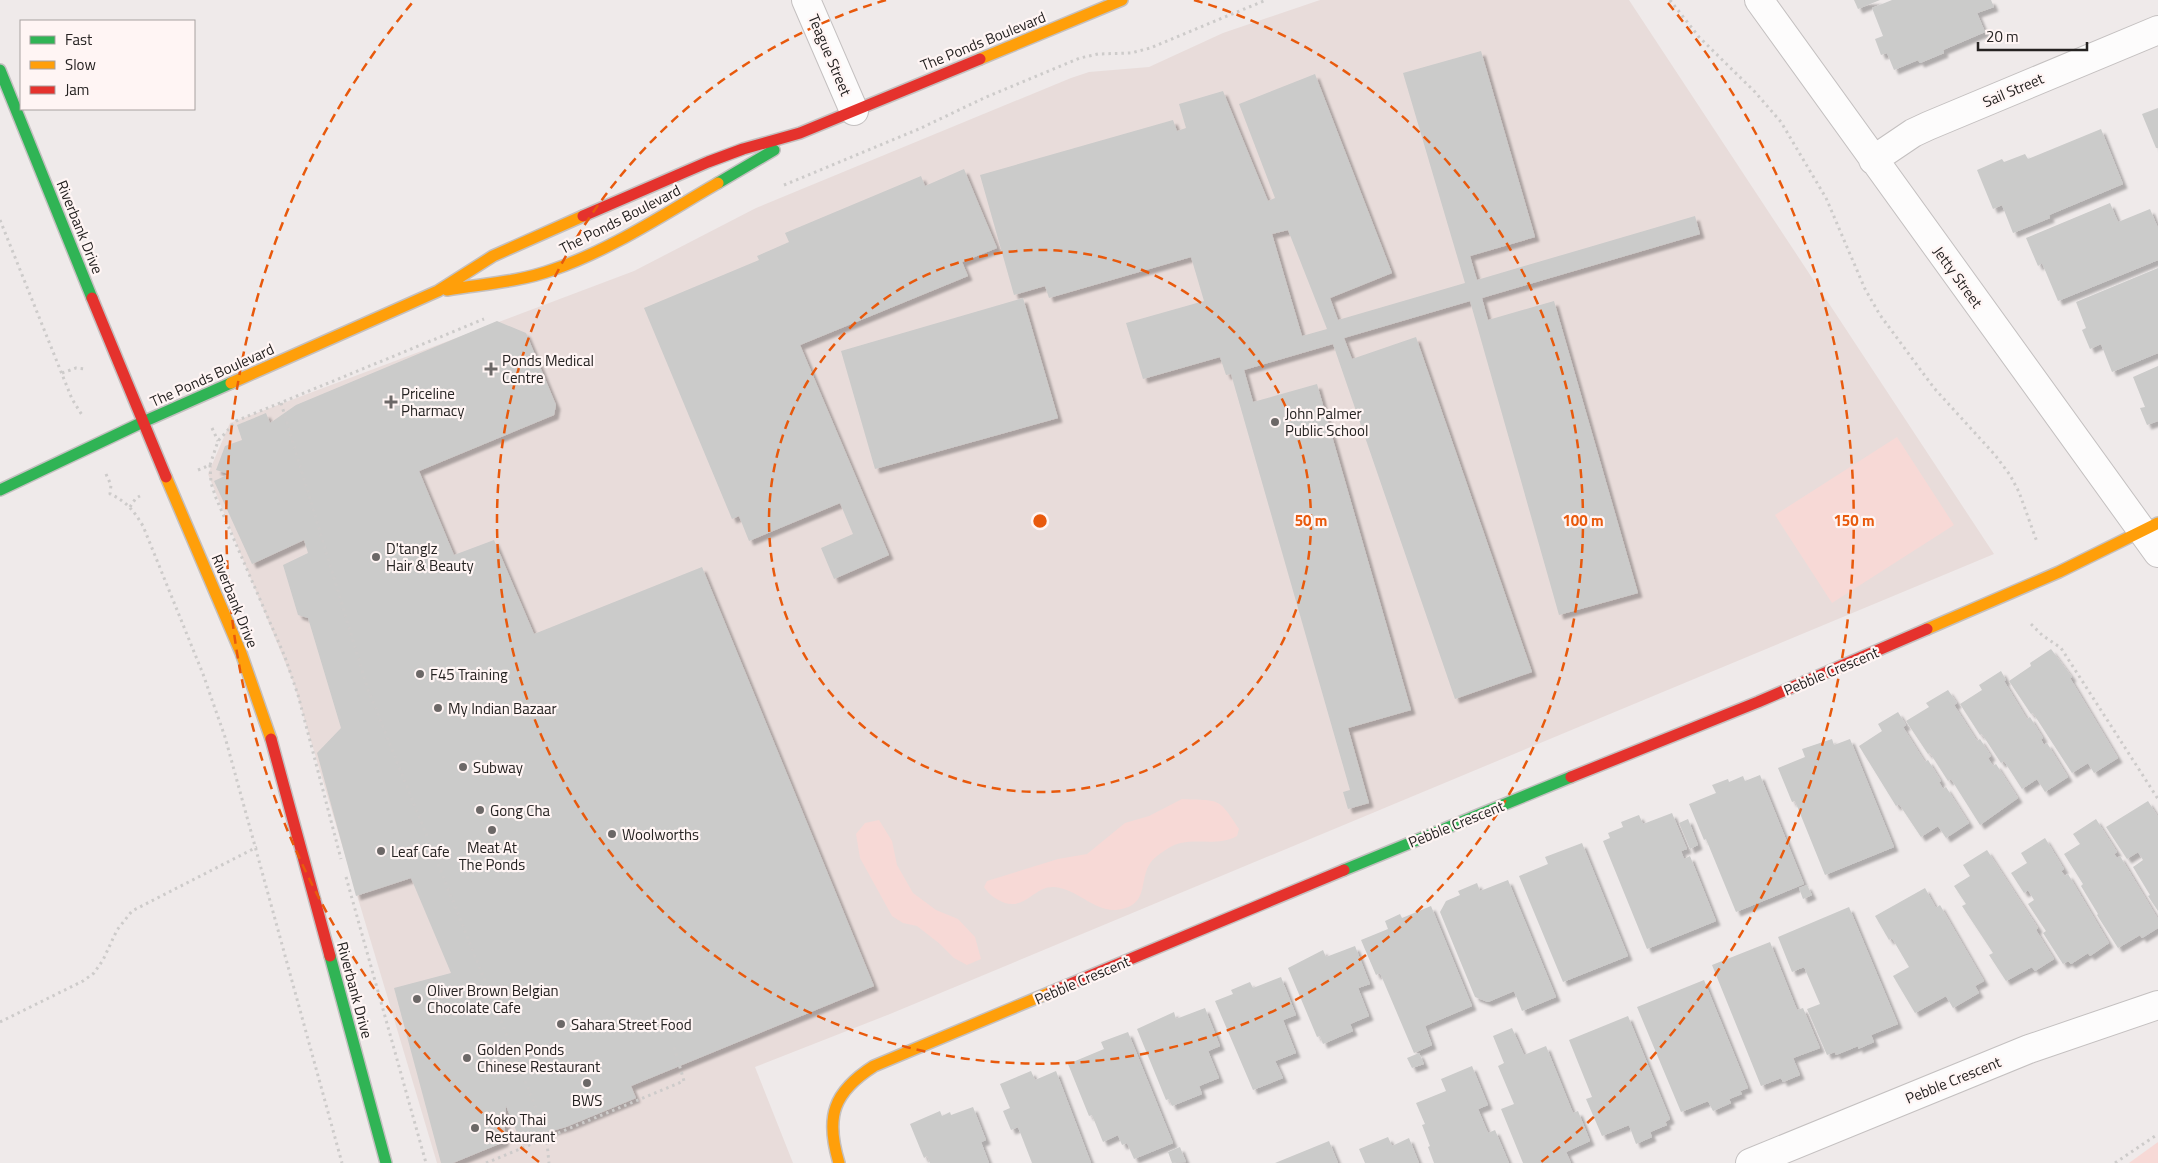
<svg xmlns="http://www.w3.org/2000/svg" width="2158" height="1163" font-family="'Titillium Web',sans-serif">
	<defs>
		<filter id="shadow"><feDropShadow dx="4.5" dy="4.5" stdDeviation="1" flood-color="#0004"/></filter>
	</defs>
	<rect width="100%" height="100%" fill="#efeaea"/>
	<path fill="#e8dcda" d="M1320,0h309l365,554 -1104,460 -135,53 38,96h-356l-143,-479 -86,-210 22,-51 404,-152 122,-63 315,-130 18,-6 60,-5 74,-34z"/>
	<path fill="#f7d9d6" d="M1897,437l57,88 -122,78 -57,-88z
		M1182,799c37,2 36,-3 57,30l-2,7c-18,10 -37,3 -56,7 -8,1 -17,8 -24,13 -22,17 -4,46 -35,53 -26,6 -43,-20 -68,-22 -19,-1 -28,22 -49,16 -8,-3 -16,-8 -21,-16l3,-6 71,-22 29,-5 38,-31 24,-7z
		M879,820l13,21 5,24 16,28 23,17 22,9 17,18 6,22 -14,6 -13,-7 -14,-14 -23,-18 -14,-3 -11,-7 -32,-58 -4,-24 9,-11z
		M2158,1142v21h-29z"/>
	<path fill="#cbcbca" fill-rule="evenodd" filter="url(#shadow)" d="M1854,0h26l-22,9z
		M1892,0h99l3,7 -17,6 8,19 -42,18 1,3 -24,10 -2,-3 -24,10 -7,-17 -6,2 -6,-16 8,-3 -11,-28z
		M1481,51l54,186 -65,19 7,24 218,-64 5,18 -218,64 6,22 66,-19 84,292 -79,22 -89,-314 -126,37 8,21 64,-22 116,335 -77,27 -122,-355 -89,26 9,32 64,-18 94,326 -63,18 21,75 -21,6 -5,-17 7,-2 -119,-416 -5,1 -6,-18 -77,22 -17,-56 78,-22 -13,-44 -142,41 -4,-12 -31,9 -34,-120 193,-55 4,11 9,-3 -7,-24 44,-13 45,110 7,-3 -36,-94 76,-30 77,199 -62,25 8,22 127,-37 -62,-210zM1288,230l39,99 -25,7 -30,-102z
		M2158,108v40h-2l-14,-34z
		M2101,129l22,55 -74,31 1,3 -37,15 -11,-28 -9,4 -16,-39 25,-11 2,3 21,-8 3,5z
		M964,169l33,79 -35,14 6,14 -168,69 89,210 -55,24 -13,-31 32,-14 -13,-31 -91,38 -10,-25 -7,3 -88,-211 115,-48 -2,-4 32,-14 -4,-9 136,-57 4,10z
		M2110,203l8,19 32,-13 8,19v32l-100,41 -16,-38 -4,3 -12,-28z
		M2158,268v85l-46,19 -11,-28 -11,5 -8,-19 4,-2 -10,-26z
		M1023,298l35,120 -183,51 -34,-118z
		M497,321l29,12 30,72 -2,10 -135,56 35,84 40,-15 40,94 168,-67 172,419 -243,100 5,12 -70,29 -46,13 -14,-34 -2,36 -51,21h-12l-47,-175 57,-15 -40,-95 -55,18 -39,-143 24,-25 -33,-110 -10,-3 -15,-50 25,-12 -4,-13 -52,24 -38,-83 15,-7 -13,-4 9,-24 17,-6 -5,-15 29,-12 4,10 26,-18z
		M2158,366v55l-11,4 -7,-17 5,-1 -12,-30z
		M2051,649l21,28 -2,1 48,80 -24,15 -6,-10 -16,10 -39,-60 -2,1 -22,-33 22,-15 -1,-3z
		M2001,671l5,9 -2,1 23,38 3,-2 13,21 -2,1 3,6 3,-2 21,34 -23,15 -8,-13 -15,10 -18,-28 -3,2 -19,-29 -2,1 -20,-31 22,-14 -3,-5z
		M1948,690l9,13 -3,2 23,36 3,-2 11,17 -3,2 5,8 3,-2 22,34 -38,27 -29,-46 -3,2 -18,-28 -2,1 -22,-33 23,-14 -3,-4z
		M1898,712l8,13 -3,2 22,35 3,-2 13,21 -2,1 4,7 3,-2 23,36 -23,15 -8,-12 -17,11 -22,-33 -3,2 -37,-60 23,-15 -4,-7z
		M1832,739l2,6 16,-6 44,108 -69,28 -30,-74 -3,1 -14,-34 27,-11 -3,-8z
		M1760,775l44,109 -68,28 -30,-73 -2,1 -15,-36 27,-11 -4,-8 16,-6 1,3 14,-6 2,5z
		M2148,801l10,16v94l-10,-15 2,-1 -17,-28 10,-7 -5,-8 -11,7 -21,-32z
		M1672,813l15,36 -6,2 3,8 6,-3 26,65 -69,28 -44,-108 7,-3 -2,-5 15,-6 -2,-5 18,-7 4,9z
		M1688,819l10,26 -8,4 -11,-26z
		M2096,819l21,33 -3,2 3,4 3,-2 38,63v9l-16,10 -2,-3 -22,13 -21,-33 1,-1 -17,-28 2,-2 -19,-30 16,-10 -7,-10z
		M2045,838l19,31 -3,2 4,5 3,-2 41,69 -19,13 -2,-3 -17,11 -3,-3 -5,3 -20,-31 3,-2 -18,-27 6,-4 -6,-10 -4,3 -13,-20 16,-10 -6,-10z
		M1582,843l46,113 -65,26 -44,-106 29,-12 -3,-7z
		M1987,850l51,78 -2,2 18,29 -19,12 -3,-4 -26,14 -17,-26 4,-2 -31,-47 4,-2 -12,-18 16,-10 -7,-11z
		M1508,880l48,117 -34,14 -8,-20 -26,11 -13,-5 -35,-85 6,-11 14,-6 -2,-4 19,-8 3,8z
		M1807,885l5,10 -9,4 -4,-11z
		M1925,888l11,20 4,-3 44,76 -9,5 4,7 -26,15 -7,-12 -31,17 -22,-37 16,-9 -17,-29 -3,2 -14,-24z
		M1431,906l41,100 -47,20 7,19 -18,8 -34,-80 -4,2 -15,-35 27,-11 -3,-8 15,-7 2,4z
		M1849,907l49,117 -27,11 3,7 -16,7v-3l-22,9 -1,-3 -8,3 -20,-46 13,-5 -16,-37 -12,5 -14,-35z
		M1770,942l27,68 6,-2 17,40 -27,10 7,17 -17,7 -2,-4 -20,8 -49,-121z
		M1355,946l15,38 -12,4 11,28 -19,8 3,7 -30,13 -3,-8 -3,1 -29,-69 35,-18 3,7z
		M1281,977l15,38 -13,5 13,33 -21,8 8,17 -30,12 -38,-89 18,-7 -2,-4 19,-8 3,6z
		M1704,980l44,108 -8,3 2,3 -13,5 2,4 -18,8 -5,-10 -27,11 -44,-105z
		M1205,1008l15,38 -12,5 11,27 -20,8 3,8 -30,12 -3,-7 -3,1 -29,-71 37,-17 2,7z
		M1628,1016l42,103 -5,3 2,3 -17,7 2,5 -16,7 -7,-19 -27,11 -16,-37 6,-2 -23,-57z
		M1512,1028l12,27 22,-9 27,67 5,-2 12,30 -24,11 5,11h-48l-22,-54 13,-5 -16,-38 6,-3 -11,-27z
		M1128,1032l45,111 -39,16 -7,-16 -5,2 -4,-10 -15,7 -11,-27 -3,1 -21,-52 36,-15 -3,-7z
		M1419,1053l5,11 -12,4 -5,-10z
		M1472,1066l16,39 -10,4 10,24 7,-3 14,33h-75l-6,-16 2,-1 -8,-21 3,-1 -9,-21 30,-12 -5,-12z
		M1031,1071l4,9 21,-9 35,92h-59l-14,-36 -7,3 -8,-19 7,-3 -10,-24z
		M973,1107l13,33 -5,2 8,21h-59l-3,-7 -3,2 -14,-34 30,-13 2,5 8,-4 1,3z
		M1388,1137l4,9 17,-8 10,25h-54l-6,-14z
		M1329,1141l9,22h-63z
		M1180,1147l6,15 -14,1 -4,-11z"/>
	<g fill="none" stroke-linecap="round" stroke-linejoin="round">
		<g stroke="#c4c0c0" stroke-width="30">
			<path id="street" d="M806,0l48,111
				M1759,0l399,553
				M1873,160l40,-27 15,-7 230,-96
				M1750,1163l279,-114 129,-44"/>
		</g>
		<g stroke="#c4c0c0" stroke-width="14">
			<path id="fast" d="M0,70l92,228
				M718,183l56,-33
				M0,490l143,-68 88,-39
				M1344,870l227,-93
				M330,956l56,207"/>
		</g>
		<g stroke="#c4c0c0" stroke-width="14">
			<path id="slow" d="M980,59l142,-59
				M447,290c35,-6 72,-8 105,-20 59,-20 112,-56 166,-87
				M231,383l207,-92 55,-35 90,-40
				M166,477l75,176 30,86
				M1927,629l132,-57 99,-49
				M839,1163c-14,-46 -6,-71 35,-97l177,-74"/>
		</g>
		<g stroke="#c4c0c0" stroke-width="14">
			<path id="jam" d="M583,216l125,-54 35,-13 57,-16 180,-74
				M92,298l74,179
				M271,739l59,217
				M1571,777l187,-75 169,-73
				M1051,992l293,-122"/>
		</g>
		<path stroke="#cdcbca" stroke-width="3" stroke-dasharray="2.5 4" stroke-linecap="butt" d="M1670,0l29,37 56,55 26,30 45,76 39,91 15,26 54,73 61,67 15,20 9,17 18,50
			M784,185l135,-56 65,-31 96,-40 18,-4 33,-1 19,-5 116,-48
			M0,220l72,179 10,16
			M62,373l14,-5 9,1
			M281,403l86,284 179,446 3,30
			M212,428l6,13
			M210,465l1,18 5,15 69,159 13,38 43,164
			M198,470l12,-5 8,-24 18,-20 248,-102
			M106,474l5,11 -1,9c16,7 24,17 33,32l60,148 22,63 117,426
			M130,507l6,-9 4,-2
			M2031,624l11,11 19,13 97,151
			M346,877l80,286
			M0,1022l83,-41 11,-8 9,-13 14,-30 15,-19 125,-64
			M486,1163l198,-82 -10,-34
			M2115,1163l43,-29"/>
		<use href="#street" stroke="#fdfcfc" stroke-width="28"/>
		<use href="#fast" stroke="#30b455" stroke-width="11"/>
		<use href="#slow" stroke="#ff9f0a" stroke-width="11"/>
		<use href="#jam" stroke="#e5322d" stroke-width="11"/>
	</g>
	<g fill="none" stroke="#e8590c" stroke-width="2.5" stroke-dasharray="9 6">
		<circle cx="1040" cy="521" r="271"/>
		<path d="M1194 0A543 543 0 1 1 886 0"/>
		<path d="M539 1162A814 814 0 0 1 412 3M1668 3A814 814 0 0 1 1541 1162"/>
	</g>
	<g fill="#6c6867" stroke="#fff5f4" stroke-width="2">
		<path d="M488.5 361.5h5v5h5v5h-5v5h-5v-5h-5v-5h5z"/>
		<path d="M388.5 394.5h5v5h5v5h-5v5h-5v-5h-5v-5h5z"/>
		<circle cx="1275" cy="422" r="5"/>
		<circle cx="376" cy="557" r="5"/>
		<circle cx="420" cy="674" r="5"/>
		<circle cx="438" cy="708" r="5"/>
		<circle cx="463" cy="767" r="5"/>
		<circle cx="480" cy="810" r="5"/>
		<circle cx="492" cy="830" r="5"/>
		<circle cx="612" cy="834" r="5"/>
		<circle cx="381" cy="851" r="5"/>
		<circle cx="417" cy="999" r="5"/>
		<circle cx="561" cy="1024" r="5"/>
		<circle cx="467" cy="1058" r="5"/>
		<circle cx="587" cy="1083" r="5"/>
		<circle cx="475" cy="1128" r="5"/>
	</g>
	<g text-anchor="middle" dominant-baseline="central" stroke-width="4.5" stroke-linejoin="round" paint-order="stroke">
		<g font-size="15" fill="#252221" stroke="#fff5f4">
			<text transform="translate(983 41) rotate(-22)">The Ponds Boulevard</text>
			<text transform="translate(830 55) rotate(67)">Teague Street</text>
			<text transform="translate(2013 90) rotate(-23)">Sail Street</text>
			<text transform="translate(620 219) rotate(-27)">The Ponds Boulevard</text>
			<text transform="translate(80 227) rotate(68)">Riverbank Drive</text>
			<text transform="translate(1958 277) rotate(54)">Jetty Street</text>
			<text transform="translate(212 375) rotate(-24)">The Ponds Boulevard</text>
			<text transform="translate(235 601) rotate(68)">Riverbank Drive</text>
			<text transform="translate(1831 671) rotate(-23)">Pebble Crescent</text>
			<text transform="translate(1456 824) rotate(-22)">Pebble Crescent</text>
			<text transform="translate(1082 980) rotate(-23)">Pebble Crescent</text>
			<text transform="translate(355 990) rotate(75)">Riverbank Drive</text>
			<text transform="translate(1953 1080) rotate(-22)">Pebble Crescent</text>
		</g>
		<g font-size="15" fill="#252221" stroke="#fff5f4" text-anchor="start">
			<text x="502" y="360">Ponds Medical<tspan x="502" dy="17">Centre</tspan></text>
			<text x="401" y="393">Priceline<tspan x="401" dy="17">Pharmacy</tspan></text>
			<text x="1285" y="413">John Palmer<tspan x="1285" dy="17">Public School</tspan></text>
			<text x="386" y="548">D'tanglz<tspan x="386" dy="17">Hair &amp; Beauty</tspan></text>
			<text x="430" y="674">F45 Training</text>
			<text x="448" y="708">My Indian Bazaar</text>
			<text x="473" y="767">Subway</text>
			<text x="490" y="810">Gong Cha</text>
			<text x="622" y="834">Woolworths</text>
			<text x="492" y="847" text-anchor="middle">Meat At<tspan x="492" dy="17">The Ponds</tspan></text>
			<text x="391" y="851">Leaf Cafe</text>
			<text x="427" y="990">Oliver Brown Belgian<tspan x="427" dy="17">Chocolate Cafe</tspan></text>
			<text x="571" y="1024">Sahara Street Food</text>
			<text x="477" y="1049">Golden Ponds<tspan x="477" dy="17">Chinese Restaurant</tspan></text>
			<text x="587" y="1100" text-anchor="middle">BWS</text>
			<text x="485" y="1119">Koko Thai<tspan x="485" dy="17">Restaurant</tspan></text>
		</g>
	</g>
	<circle cx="1040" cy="521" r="8" fill="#e8590c" stroke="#fff5f4" stroke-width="2.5"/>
	<g font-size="15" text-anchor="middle" font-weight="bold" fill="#e8590c" stroke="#fff5f4" stroke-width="4.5" stroke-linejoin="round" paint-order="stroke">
		<text x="1311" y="526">50 m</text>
		<text x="1583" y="526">100 m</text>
		<text x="1854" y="526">150 m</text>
	</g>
	<rect x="20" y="20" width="175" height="90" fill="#fff5f4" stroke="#a8a1a0"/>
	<rect x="30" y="36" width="25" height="8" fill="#30b455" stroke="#a8a1a0"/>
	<text x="65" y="45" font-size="15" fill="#252221">Fast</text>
	<rect x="30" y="61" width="25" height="8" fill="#ff9f0a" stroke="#a8a1a0"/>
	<text x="65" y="70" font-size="15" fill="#252221">Slow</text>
	<rect x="30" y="86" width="25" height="8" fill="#e5322d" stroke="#a8a1a0"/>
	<text x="65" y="95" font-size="15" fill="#252221">Jam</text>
	<path d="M1978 42v8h109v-8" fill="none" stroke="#252221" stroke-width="2.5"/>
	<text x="1986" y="42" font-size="15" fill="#252221" stroke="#fff5f4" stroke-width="4" paint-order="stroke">20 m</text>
</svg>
